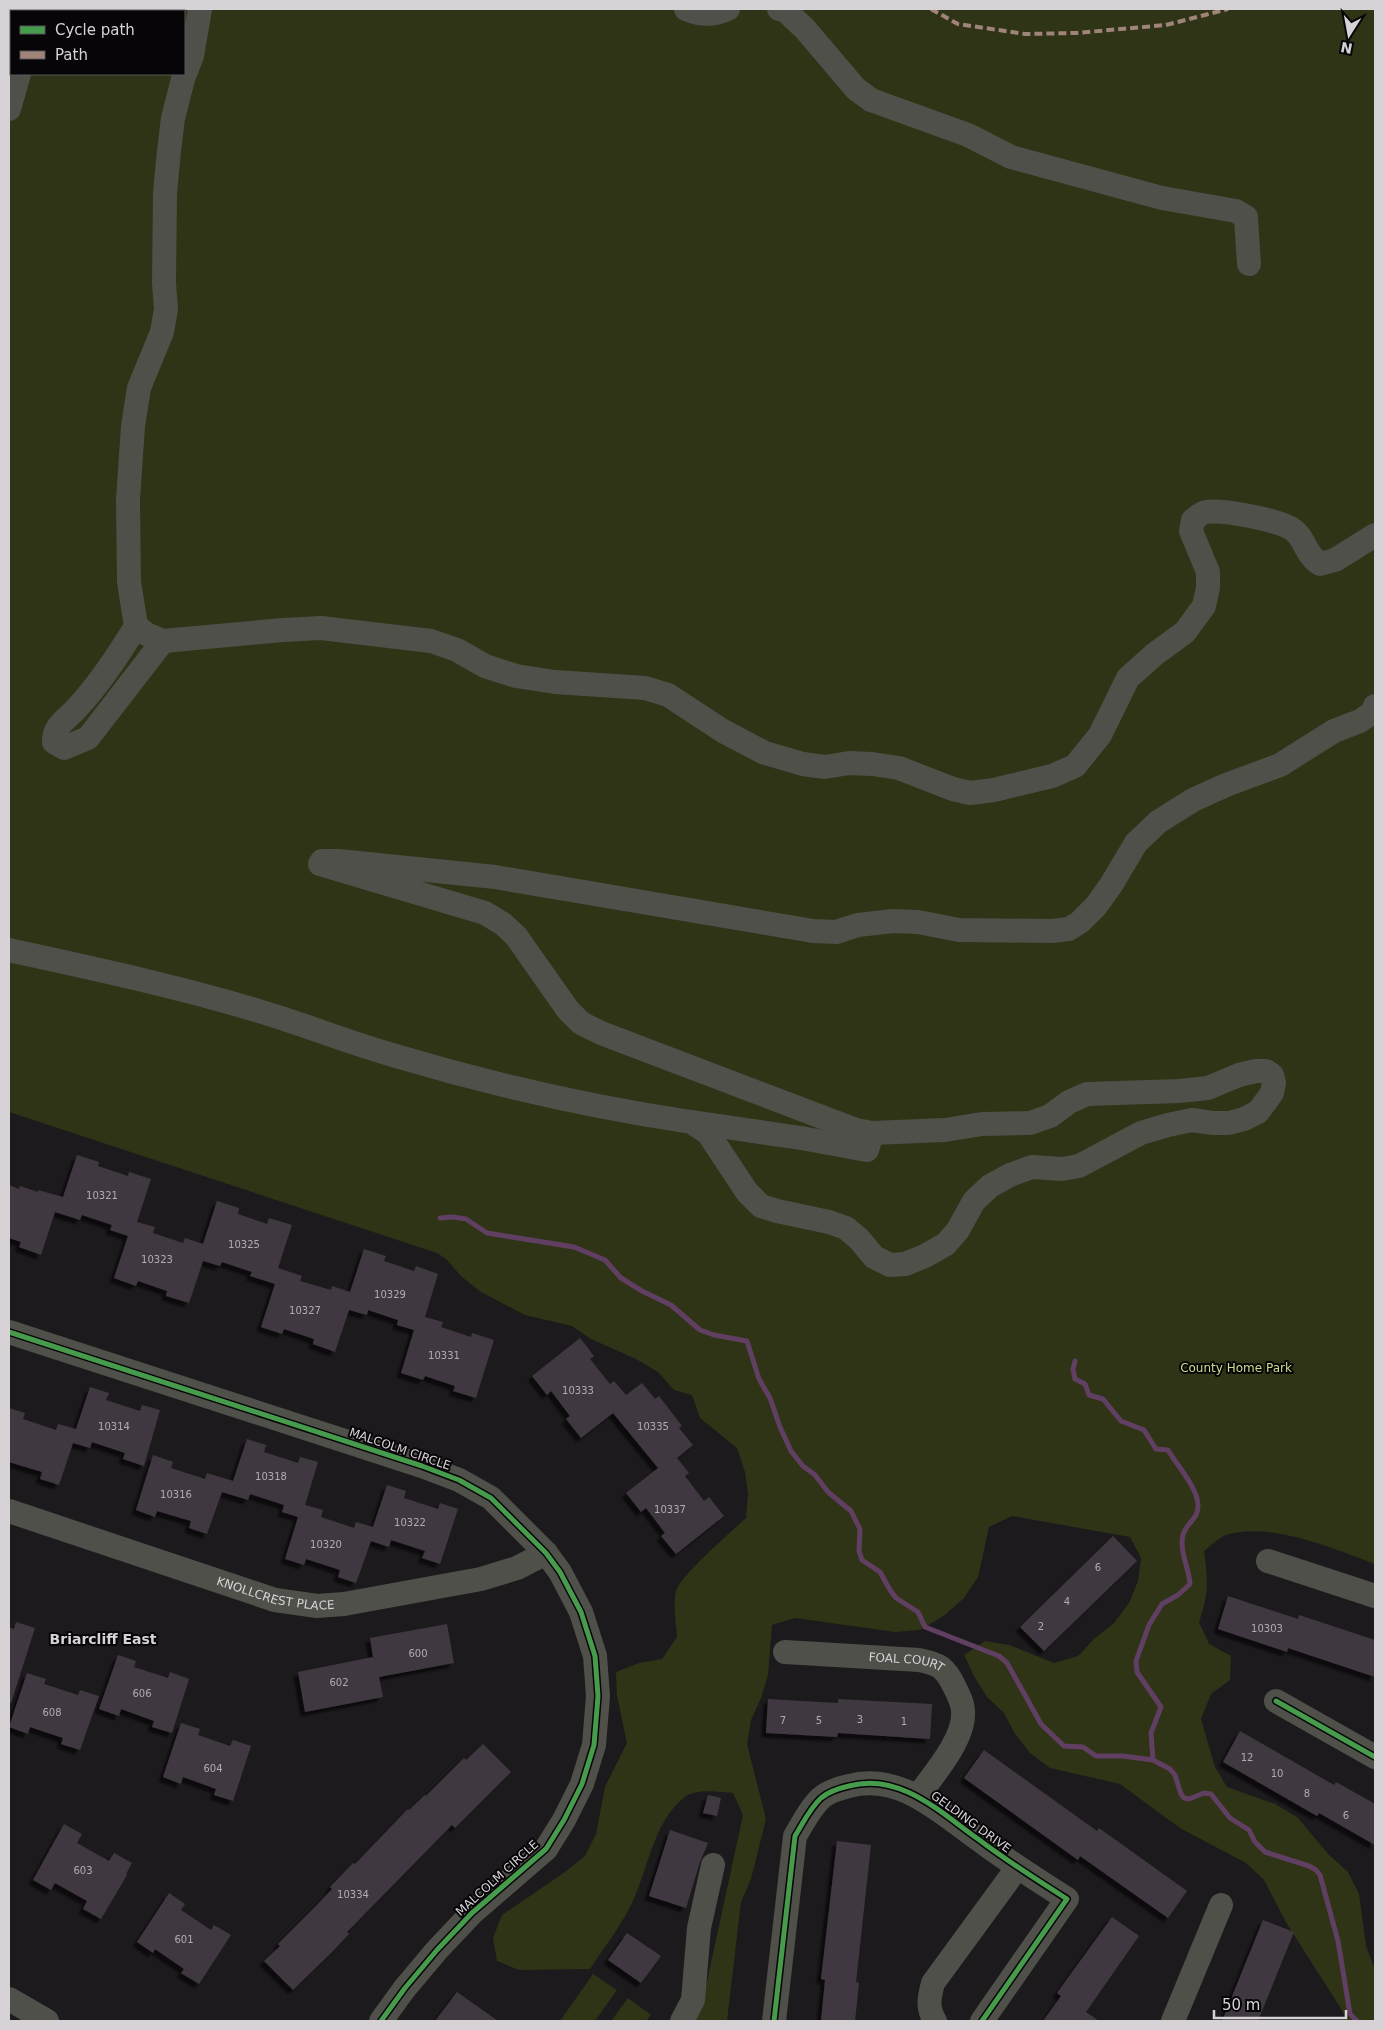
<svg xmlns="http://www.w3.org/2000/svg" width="1384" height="2030" font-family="'DejaVu Sans',sans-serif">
	<defs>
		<filter id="shadow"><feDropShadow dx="-4.5" dy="4.5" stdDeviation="1" flood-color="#0009"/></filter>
	</defs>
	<rect width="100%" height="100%" fill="#1d1a1d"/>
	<path fill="#2e3415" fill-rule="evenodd" d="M9,9h1366v1555c-41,-15 -105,-43 -149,-29 -8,3 -15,11 -22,16 4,30 5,42 -5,71l10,22 22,12 -1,24 -19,14 -10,25 14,48 12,20 48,17 22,13 32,38 19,17 11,22 7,52 9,24v51h-28l-7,-14 -53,-83 -23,-44 -18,-17 -66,-35 -60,-44 -70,-16 -20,-15 -15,-19 -11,-21 -17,-16 -13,-21 -10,-21 21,-14 24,4 45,18 24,-7 17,-18 19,-15 15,-20 9,-22 3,-23 -11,-21 -118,-21 -23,11 -11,50 -14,21 -19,17 -25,15 -25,2 -100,-14 -23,7 -4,50 -7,23 -10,22 -4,24 19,75 -15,60 -10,23 -14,119h-36l10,-12 42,-194 -10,-22c-13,-1 -37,-5 -48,4 -32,24 -37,74 -54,108 -11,22 -27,43 -41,64l-71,1 -22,-9 -4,-23 9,-23 63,-43 20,-16 11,-22 9,-47 22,-44 -10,-47 -1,-24 23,-9 23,-4 15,-22c-1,-15 -4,-32 -1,-46 3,-14 57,-61 70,-73l2,-24 -3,-22 -8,-24 -37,-30 -8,-23 -18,-5 -16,-18 -22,-13 -45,-20 -19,-13 -47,-11 -44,-23 -19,-15 -16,-18 -9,-6 -428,-141zM11,11h173v63h-173z
		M593,1974l24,16 -22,31h-35z
		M628,1998l23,17 -5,6h-35z"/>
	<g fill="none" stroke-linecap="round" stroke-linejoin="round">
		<path stroke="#613f62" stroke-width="5" d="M440,1218l13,-1 13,2 21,14 87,14 31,13 16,18 21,13 29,14 29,25 14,5 33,6 12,38 11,19 10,29 11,24 12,15 12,9 13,17 23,19 9,18 -1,22 3,9 18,12 10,18 6,8 22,14 7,15 74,29 8,7 34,61 23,22 19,1 13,9h27l30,4 17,9 5,6 6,19 3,4 5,1 15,-6 7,1 19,24 19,12 6,12 10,10 44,14 7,4 4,5 18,66 12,73 7,7
			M1075,1361l-2,8 2,10 10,5 4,11 14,4 18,22 23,9 12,19 12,1c9,16 38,46 28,65 -4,7 -11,12 -13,20 -4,16 6,33 7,49l-12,11 -16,9 -13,21 -13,36 1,11 24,35 -10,26 2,27"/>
	</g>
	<path fill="#403840" filter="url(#shadow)" d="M77,1155l22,7 -1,4 30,10 1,-4 22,7 -14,43 18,5 -2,6 30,10 2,-5 18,6 14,-43 22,7 -1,6 29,10 2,-6 23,7 -14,43 24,8 -2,5 31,9 1,-4 18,6 14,-43 22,7 -2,5 30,10 2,-5 22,8 -13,43 18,5 -2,5 30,10 1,-4 22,7 -18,58 -23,-7 2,-5 -30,-10 -2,4 -22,-7 13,-43 -17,-5 1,-5 -30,-10 -1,5 -18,-5 -14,42 -22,-8 1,-5 -30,-10 -2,5 -21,-7 14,-43 -25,-8 2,-4 -30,-10 -2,4 -17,-5 -14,42 -23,-7 1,-5 -29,-10 -2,5 -22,-8 14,-42 -18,-6 2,-5 -30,-10 -2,5 -25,-8 -14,43 -22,-8 2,-5 -12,-4v-53l10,4 1,-3 18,6v-2l25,7z
		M580,1338l14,18 -4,3 20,25 4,-3 12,14 16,-12 13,16 4,-3 23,30 -3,2 14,17 -16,13 12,15 -4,3 19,25 5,-4 15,19 -48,38 -15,-18 4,-3 -19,-25 -5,4 -15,-19 32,-25 -45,-55 -32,25 -15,-19 4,-3 -19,-25 -4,4 -15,-19z
		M90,1387l19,6 -3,7 34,11 2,-6 18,5 -16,56 -21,-7 2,-6 -33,-11 -2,6 -17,-5 -14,42 -19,-6 2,-7 -33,-10v-54l16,5 -2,6 33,11 2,-6 18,5z
		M247,1439l19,6 -2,7 34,11 2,-6 18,5 -13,43 18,5 -2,7 33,11 2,-6 17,5 14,-42 19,6 -2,7 34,11 2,-6 18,6 -18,55 -18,-6 3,-7 -34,-11 -2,7 -18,-6 -15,42 -18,-6 2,-7 -34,-11 -2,6 -19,-6 13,-42 -16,-5 2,-7 -34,-11 -2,6 -26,-8 -15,42 -18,-6 2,-7 -34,-10 -2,6 -19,-7 17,-55 20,7 -2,6 34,11 2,-6 26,8z
		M1113,1536l24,25 -93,90 -24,-24z
		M1228,1596l70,23 1,-4 76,25v37l-87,-29 -1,4 -69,-23z
		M16,1622l19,6 -24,75 -2,-1v-75l5,2z
		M447,1624l7,39 -75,14 4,20 -78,15 -7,-40 75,-15 -3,-19z
		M118,1655l18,6 -2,6 34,11 2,-6 19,7 -17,54 -20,-6 2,-6 -33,-12 -2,7 -20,-7z
		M27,1673l19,6 -2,5 34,11 2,-5 19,6 -19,54 -19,-6 2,-6 -33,-11 -2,7 -19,-7z
		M768,1699l70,4v-4l94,5 -2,35 -92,-6 -1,4 -71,-4z
		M181,1723l19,6 -2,6 32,11 3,-6 18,6 -18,55 -19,-6 2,-6 -33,-12 -2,7 -18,-7z
		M1240,1731l94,54 2,-3 39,22v41l-56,-32 -2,3 -94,-54z
		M483,1744l28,28 -56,56 -3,-3 -105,107 2,2 -15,16 -41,40 -29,-29 16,-15 -2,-2 38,-38 16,-17 -2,-2 23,-24 2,1 47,-49 6,-6 1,1 16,-15 1,1 38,-38 2,2z
		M984,1750l113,81 2,-3 88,63 -19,27 -88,-62 -2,4 -114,-82z
		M708,1795l13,3 -4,18 -14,-3z
		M64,1824l18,10 -5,9 32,18 5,-8 18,10 -6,11 1,1 -26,44 -18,-10 4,-8 -32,-18 -4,7 -18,-10z
		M670,1830l38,13 -8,19 -14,46 -37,-12z
		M837,1841l34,4 -15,137 3,1 -4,38h-34l4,-41 -4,-1z
		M169,1893l16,11 -4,6 30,20 3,-5 17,10 -32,49 -18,-11 3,-4 -29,-20 -2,4 -16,-11z
		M1112,1917l27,19 -53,76 13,9h-56l18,-25 -4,-3z
		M1263,1920l31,12 -36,89h-36z
		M627,1933l34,23 -20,27 -33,-23z
		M457,1992l41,29h-63z"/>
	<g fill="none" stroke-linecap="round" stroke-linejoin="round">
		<g stroke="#4f504a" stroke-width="24">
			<path d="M200,9l-8,47 -9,23 -10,39 -4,33 -4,42 -1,90 2,26 -4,23 -23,56 -6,38 -5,74 1,82 7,44 12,9 15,6 120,-11 38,-2 110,13 26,9 28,16 31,10 39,6 90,6 23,7 55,36 42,22 38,11 22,3 24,-4 23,1 27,4 54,21 17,4 24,-3 58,-14 23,-10 25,-31 28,-57 27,-24 30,-22 19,-26 4,-18v-16l-17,-41 2,-11c4,-3 8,-7 13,-8 17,-3 71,8 86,17 13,8 13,26 28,35l15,-4 40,-25"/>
			<path d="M686,9c15,6 27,7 42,0"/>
			<path d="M779,9l7,2 19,18 51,60 15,11 97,35 43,22 151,41 74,13 10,6 3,47"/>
			<path d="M45,11l1,-2"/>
			<path d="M9,109l10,-35"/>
			<path d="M136,626c-18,30 -36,57 -59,82 -10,11 -24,18 -23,34l10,6 24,-10 75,-97"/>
			<path d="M9,950c81,18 163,35 243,59 48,14 95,33 144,47 97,29 195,51 295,66l17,11 39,59 14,14 16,5 52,11 17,6 13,11 15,18 16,8 15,-1 20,-8 21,-12 12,-14 16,-29 16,-15 20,-11 22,-8 30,2 17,-3 62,-33 27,-8 24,-5 21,3h16l15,-4 14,-7 14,-19 2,-10 -2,-8 -6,-4h-10l-17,4 -31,13 -29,3 -92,3 -18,8 -19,14 -20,7 -48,1 -37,6 -73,3 -16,-3 -255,-97 -20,-10 -13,-13 -52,-74 -13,-12 -18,-11 -165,-49 2,-3h17l156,16 318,54 23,1 22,-7 35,-4 25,1 41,8 93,1 17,-2 11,-7 16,-16 15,-21 25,-42 22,-21 35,-22 33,-15 54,-20 54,-34 26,-10 13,-9 2,-6"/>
			<path d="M692,1122l109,16 66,12 5,-17"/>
			<path d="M9,1332l413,134 37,14 32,18 55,55 14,19 21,40 14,44 3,40 -4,49 -12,39 -18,36 -18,29 -74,64 -35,37 -32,38 -24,33"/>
			<path id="s1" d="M9,1511l266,89 42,6 27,-2 137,-25 36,-11 29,-15"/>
			<path d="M1268,1561l107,35"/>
			<path id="s2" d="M785,1652l134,8c20,4 26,7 35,26 4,8 9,17 9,26 2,27 -30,63 -45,84"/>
			<path d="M1276,1701l99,56"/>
			<path d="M9,1999l38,22"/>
			<path d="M682,2021l11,-21 6,-72 14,-63"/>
			<path d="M774,2021l21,-185c8,-13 15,-28 26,-38 7,-6 19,-10 28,-12 50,-14 91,26 129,53 29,22 59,41 89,60l-85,122"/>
			<path d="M935,2021c-8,-13 -6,-23 -2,-38l84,-115"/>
			<path d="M1173,2021l48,-116"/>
		</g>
		<path stroke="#a18479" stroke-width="4" stroke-dasharray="8 4" stroke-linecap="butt" d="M931,9l27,15 67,10 51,-1 90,-8 62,-16"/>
		<g stroke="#070507" stroke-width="8">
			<path id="cycleway" d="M9,1332l413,134 37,14 32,18 55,55 14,19 21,40 14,44 3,40 -4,49 -12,39 -18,36 -18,29 -74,64 -35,37 -32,38 -24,33
				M1276,1701l99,56
				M774,2021l21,-185c8,-13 15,-28 26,-38 7,-6 19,-10 28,-12 50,-14 91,26 129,53 29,22 59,41 89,60l-85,122"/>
		</g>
		<use href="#cycleway" stroke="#469c4c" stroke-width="5"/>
	</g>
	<g text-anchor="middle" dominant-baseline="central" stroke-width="4" stroke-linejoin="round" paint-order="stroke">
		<g font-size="10" fill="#b0acb0">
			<text x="102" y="1195">10321</text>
			<text x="244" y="1244">10325</text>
			<text x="157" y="1259">10323</text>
			<text x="390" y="1294">10329</text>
			<text x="305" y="1310">10327</text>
			<text x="444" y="1355">10331</text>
			<text x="578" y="1390">10333</text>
			<text x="114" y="1426">10314</text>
			<text x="653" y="1426">10335</text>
			<text x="271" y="1476">10318</text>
			<text x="176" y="1494">10316</text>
			<text x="670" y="1509">10337</text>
			<text x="410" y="1522">10322</text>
			<text x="326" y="1544">10320</text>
			<text x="1098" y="1567">6</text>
			<text x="1067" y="1601">4</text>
			<text x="1041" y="1626">2</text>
			<text x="1267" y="1628">10303</text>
			<text x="418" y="1653">600</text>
			<text x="339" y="1682">602</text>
			<text x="142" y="1693">606</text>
			<text x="52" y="1712">608</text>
			<text x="860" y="1719">3</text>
			<text x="783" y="1720">7</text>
			<text x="819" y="1720">5</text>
			<text x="904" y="1721">1</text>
			<text x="1247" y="1757">12</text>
			<text x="213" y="1768">604</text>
			<text x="1277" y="1773">10</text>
			<text x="1307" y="1793">8</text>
			<text x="1346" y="1815">6</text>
			<text x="83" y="1870">603</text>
			<text x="353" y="1894">10334</text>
			<text x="184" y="1939">601</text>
		</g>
		<g font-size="12" fill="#cbdc8b" stroke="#070507">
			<text x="1236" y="1368">County Home Park</text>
		</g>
		<g font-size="12" fill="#d6d2d6" stroke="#070507">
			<text transform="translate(400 1449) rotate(19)">MALCOLM CIRCLE</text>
			<text stroke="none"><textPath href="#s1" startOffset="280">KNOLLCREST PLACE</textPath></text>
			<text stroke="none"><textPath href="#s2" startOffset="122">FOAL COURT</textPath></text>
			<text transform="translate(971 1822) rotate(36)">GELDING DRIVE</text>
			<text transform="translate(497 1878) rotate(-42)">MALCOLM CIRCLE</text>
		</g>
		<g font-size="14" font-weight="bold" fill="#d6d2d6" stroke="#070507">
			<text x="103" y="1639">Briarcliff East</text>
		</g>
	</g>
	<rect width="1384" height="2030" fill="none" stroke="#d6d2d6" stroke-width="20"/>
	<rect x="10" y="10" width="175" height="65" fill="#070507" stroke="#5a575a"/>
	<rect x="20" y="26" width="25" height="8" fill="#469c4c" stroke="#5a575a"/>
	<text x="55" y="35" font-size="15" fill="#d6d2d6">Cycle path</text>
	<rect x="20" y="51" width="25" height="8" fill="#a18479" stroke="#5a575a"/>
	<text x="55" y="60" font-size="15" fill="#d6d2d6">Path</text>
	<g transform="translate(1349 35) rotate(191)" stroke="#070507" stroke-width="4" paint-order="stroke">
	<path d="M0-4L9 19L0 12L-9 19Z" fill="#d6d2d6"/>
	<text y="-8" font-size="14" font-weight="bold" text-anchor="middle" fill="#d6d2d6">N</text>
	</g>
	<path d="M1214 2010v8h132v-8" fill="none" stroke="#d6d2d6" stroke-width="2.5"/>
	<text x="1222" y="2010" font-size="15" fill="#d6d2d6" stroke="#070507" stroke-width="4" paint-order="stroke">50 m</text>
</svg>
